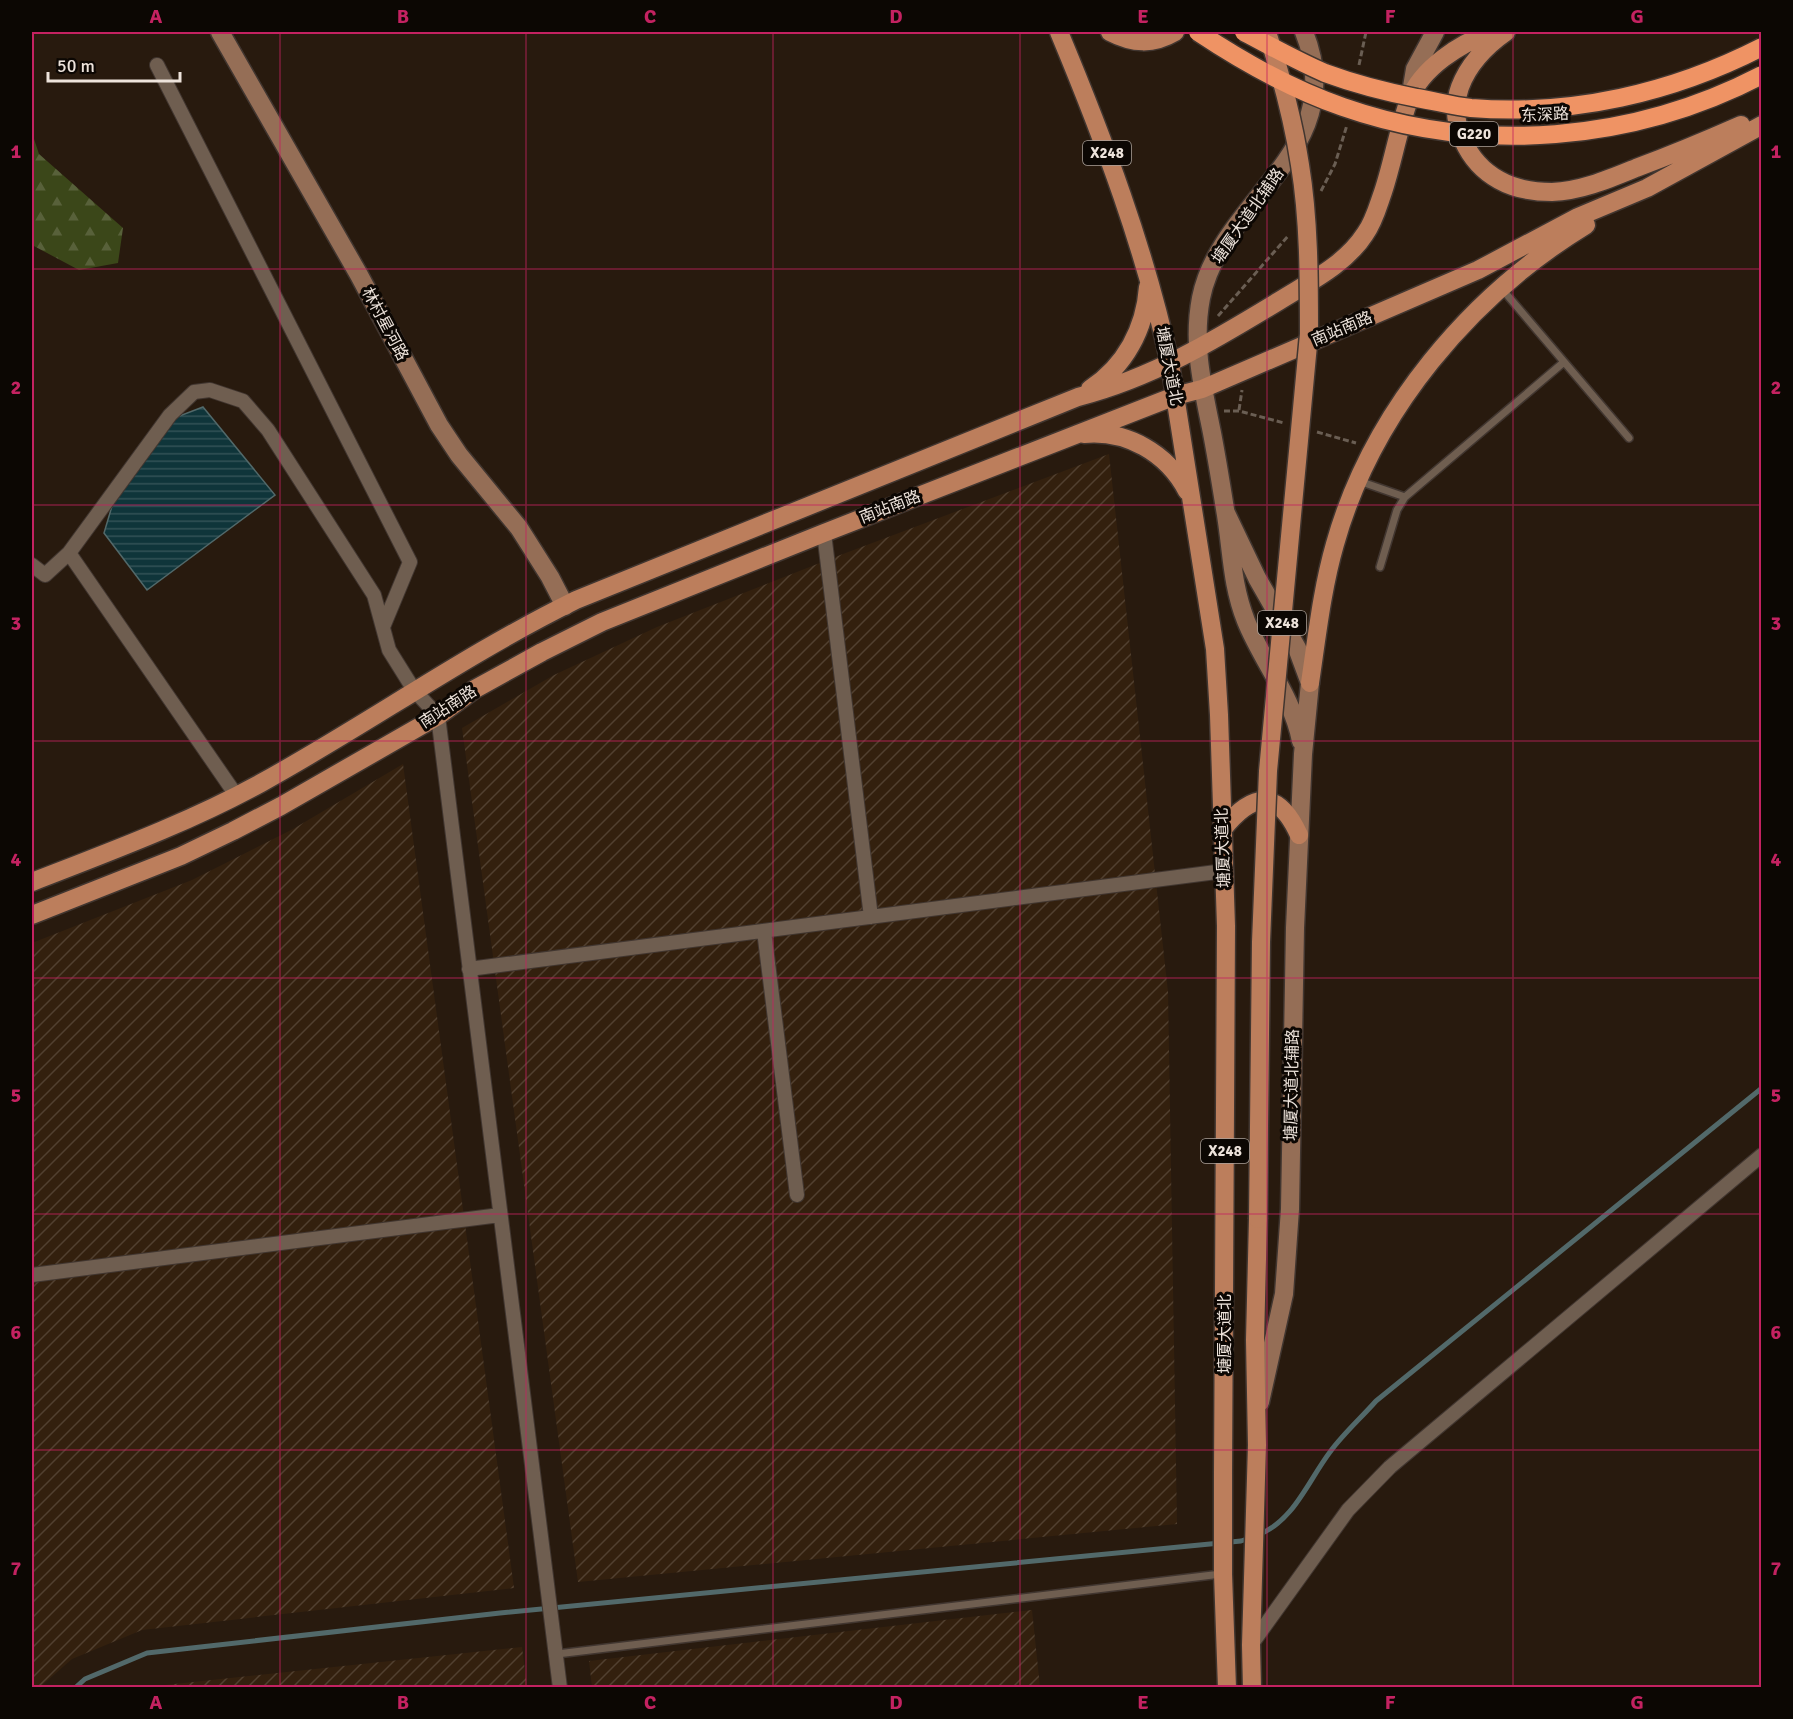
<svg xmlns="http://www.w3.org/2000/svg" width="1793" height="1719" font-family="Signika,'Noto Sans SC',sans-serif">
	<defs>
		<pattern id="industrial-furrows" width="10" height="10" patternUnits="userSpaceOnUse" patternTransform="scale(1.5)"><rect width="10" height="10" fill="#33200e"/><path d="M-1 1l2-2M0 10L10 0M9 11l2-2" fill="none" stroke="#514030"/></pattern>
		<pattern id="forest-firs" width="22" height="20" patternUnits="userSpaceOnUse" patternTransform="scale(1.5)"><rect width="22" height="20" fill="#3b4719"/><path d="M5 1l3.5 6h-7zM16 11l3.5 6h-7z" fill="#58613a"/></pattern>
		<pattern id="water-rules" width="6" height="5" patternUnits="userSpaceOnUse" patternTransform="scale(1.5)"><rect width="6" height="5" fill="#0f353a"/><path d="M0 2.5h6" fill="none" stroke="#325256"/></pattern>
	</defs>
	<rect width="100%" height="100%" fill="#281a0e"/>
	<path fill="url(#industrial-furrows)" d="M1109,454l59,538 9,532 -599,58 -116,-854 92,-53 103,-48 178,-70z
		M403,764l111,824 -372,42 -70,29 -32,28 -8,1v-745l160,-63 101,-51z
		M1032,1610l8,77h-448l-3,-26z
		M522,1647l5,40h-374l3,-1z"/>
	<path fill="url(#forest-firs)" d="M32,133l7,21 84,74 -5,35 -39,7 -47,-25z"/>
	<path fill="url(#water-rules)" stroke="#52696a" stroke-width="1.5" d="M203,407l72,88 -128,95 -43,-57 11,-37 59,-78z"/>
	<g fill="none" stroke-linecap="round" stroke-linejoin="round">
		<path stroke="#52696a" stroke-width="5" d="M1258,1535c36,-14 50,-54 72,-83 13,-18 31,-34 46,-51l386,-313
			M75,1688l10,-9 62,-26 353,-40 741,-72 9,-3"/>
		<g stroke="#413630" stroke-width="10">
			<path id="lane" d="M1502,289l127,149
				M1359,481l46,16
				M1380,567l17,-57 8,-13 159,-135
				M557,1654l664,-80"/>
		</g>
		<g stroke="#413630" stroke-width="16">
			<path id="street" d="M157,65l253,497 -27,65
				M824,533l47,384
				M69,553l167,242
				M32,565l13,10 24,-22 101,-138 24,-23 16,-2 33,11 25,29 106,165 15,55 25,40 24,26 122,972
				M764,931l33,264
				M469,969l755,-98
				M32,1275l468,-60
				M1251,1645l97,-135 42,-43 372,-312"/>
		</g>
		<g stroke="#413630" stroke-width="21">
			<path id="secondary" d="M220,32l139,243 80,150 20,30 60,73 31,49 15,29
				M1410,99l5,-30 20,-37
				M1226,513l31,65 40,70 13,35 -7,71 -8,174 -5,281 -6,85 -24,108
				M1301,741c-8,-43 -39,-80 -55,-120 -15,-38 -14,-72 -21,-112 -4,-25 -8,-50 -13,-76 -9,-45 -20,-88 -11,-135 20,-100 151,-147 103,-266"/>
		</g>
		<g stroke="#413630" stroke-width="21">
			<path id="primary" d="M1059,32c45,108 86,217 111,332l45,285 4,66 7,211 -3,548v100l4,114
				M1110,32c23,12 43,13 65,0
				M1506,32c-20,14 -37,31 -46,55 -13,35 8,76 39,93 16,9 35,12 53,12 29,-1 57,-13 84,-24 35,-13 71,-28 105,-43
				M1090,389c35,-23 55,-60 58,-102
				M1084,434c43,-4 83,19 103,57
				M1310,683c7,-47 12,-94 25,-139 37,-132 135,-248 251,-319
				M1223,829c30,-37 55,-40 76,6
				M32,882c77,-30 156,-59 229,-99 107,-59 205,-129 315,-183l502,-203c74,-19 137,-57 201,-96 30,-19 66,-36 86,-67 9,-12 13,-28 18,-42 10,-30 15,-62 26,-92 13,-33 51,-56 82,-68
				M32,915l149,-59 52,-25 48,-25 157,-90 37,-27 67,-37 60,-30 222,-89 351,-137 27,-7 276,-119 100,-53 69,-29 115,-63
				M1252,1688l-1,-43 6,-200 -2,-105 3,-121"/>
		</g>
		<path stroke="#6a5e53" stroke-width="3" stroke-dasharray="6 3" stroke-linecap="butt" d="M1359,65l7,-33
			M1321,191l14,-27 12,-39
			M1218,316l71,-81
			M1239,410l3,-20
			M1224,411h15l45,12
			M1317,432l39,11"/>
		<use href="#lane" stroke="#6f5e50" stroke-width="7"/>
		<use href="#street" stroke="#6f5e50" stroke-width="14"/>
		<use href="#secondary" stroke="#956e56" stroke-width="18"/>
		<use href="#primary" stroke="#bc7e5c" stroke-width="18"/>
		<g stroke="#413630" stroke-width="21" stroke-linecap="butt">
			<path id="primary-bridge" d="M1258,1219l3,-277 7,-171 41,-437c0,-56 0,-114 -9,-169 -7,-46 -19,-90 -33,-133"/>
		</g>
		<g stroke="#413630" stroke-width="21" stroke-linecap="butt">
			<path id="highway-bridge" d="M1198,32c45,30 93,57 145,75 137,48 290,35 419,-32
				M1244,32c26,14 53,29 81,41 30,11 61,19 92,25 18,3 36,8 54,10 101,8 201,-15 291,-61"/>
		</g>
		<use href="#primary-bridge" stroke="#bc7e5c" stroke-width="18"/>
		<use href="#highway-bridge" stroke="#ef9364" stroke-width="18"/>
	</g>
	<path fill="none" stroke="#c42261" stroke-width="1.5" stroke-opacity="0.55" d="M280,32v1656M526,32v1656M773,32v1656M1020,32v1656M1267,32v1656M1513,32v1656M32,269h1730M32,505h1730M32,741h1730M32,978h1730M32,1214h1730M32,1450h1730"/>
	<g text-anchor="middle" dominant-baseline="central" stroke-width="6" stroke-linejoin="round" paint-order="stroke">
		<g fill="#0c0703" stroke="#aaa19a" stroke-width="1.5">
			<rect x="1450" y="122" width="48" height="24" rx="4.5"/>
			<rect x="1083" y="141" width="48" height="24" rx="4.5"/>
			<rect x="1258" y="611" width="48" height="24" rx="4.5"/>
			<rect x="1201" y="1139" width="48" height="24" rx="4.5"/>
		</g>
		<g font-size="15" font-weight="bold" fill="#ede3db">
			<text x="1474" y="134">G220</text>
			<text x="1107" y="153">X248</text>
			<text x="1282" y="623">X248</text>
			<text x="1225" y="1151">X248</text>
		</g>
		<g font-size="16" fill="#ede3db" stroke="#0c0703">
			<text transform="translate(1545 115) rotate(-3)">东深路</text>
			<text transform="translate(1248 216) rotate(-55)">塘厦大道北辅路</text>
			<text transform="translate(385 324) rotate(62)">林村星河路</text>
			<text transform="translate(1342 329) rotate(-23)">南站南路</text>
			<text transform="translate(1169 366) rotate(79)">塘厦大道北</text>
			<text transform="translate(890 507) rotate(-21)">南站南路</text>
			<text transform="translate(448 707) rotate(-33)">南站南路</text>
			<text transform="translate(1223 848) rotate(-92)">塘厦大道北</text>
			<text transform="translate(1292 1085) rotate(-89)">塘厦大道北辅路</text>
			<text transform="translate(1225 1334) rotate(-90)">塘厦大道北</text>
		</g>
	</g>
	<rect width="1793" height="1719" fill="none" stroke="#0c0703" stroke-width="66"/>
	<path d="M48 72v9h132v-9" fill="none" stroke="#ede3db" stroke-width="3"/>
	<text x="57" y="72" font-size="18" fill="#ede3db" stroke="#0c0703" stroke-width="4.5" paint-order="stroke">50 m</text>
	<rect x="33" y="33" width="1727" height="1653" fill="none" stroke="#c42261" stroke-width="2"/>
	<g font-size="20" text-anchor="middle" font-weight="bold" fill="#c42261">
		<text x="156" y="23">A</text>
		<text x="403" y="23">B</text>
		<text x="650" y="23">C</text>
		<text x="896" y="23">D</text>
		<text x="1143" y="23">E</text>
		<text x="1390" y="23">F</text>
		<text x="1637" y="23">G</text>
		<text x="16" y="158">1</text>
		<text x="1776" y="158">1</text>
		<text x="16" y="394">2</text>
		<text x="1776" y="394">2</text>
		<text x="16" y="630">3</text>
		<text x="1776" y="630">3</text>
		<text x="16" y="866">4</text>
		<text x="1776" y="866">4</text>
		<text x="16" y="1102">5</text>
		<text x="1776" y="1102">5</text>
		<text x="16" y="1339">6</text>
		<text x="1776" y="1339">6</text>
		<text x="16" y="1575">7</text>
		<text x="1776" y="1575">7</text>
		<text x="156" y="1709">A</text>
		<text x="403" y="1709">B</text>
		<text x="650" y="1709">C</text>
		<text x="896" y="1709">D</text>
		<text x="1143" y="1709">E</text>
		<text x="1390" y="1709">F</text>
		<text x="1637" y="1709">G</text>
	</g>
</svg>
